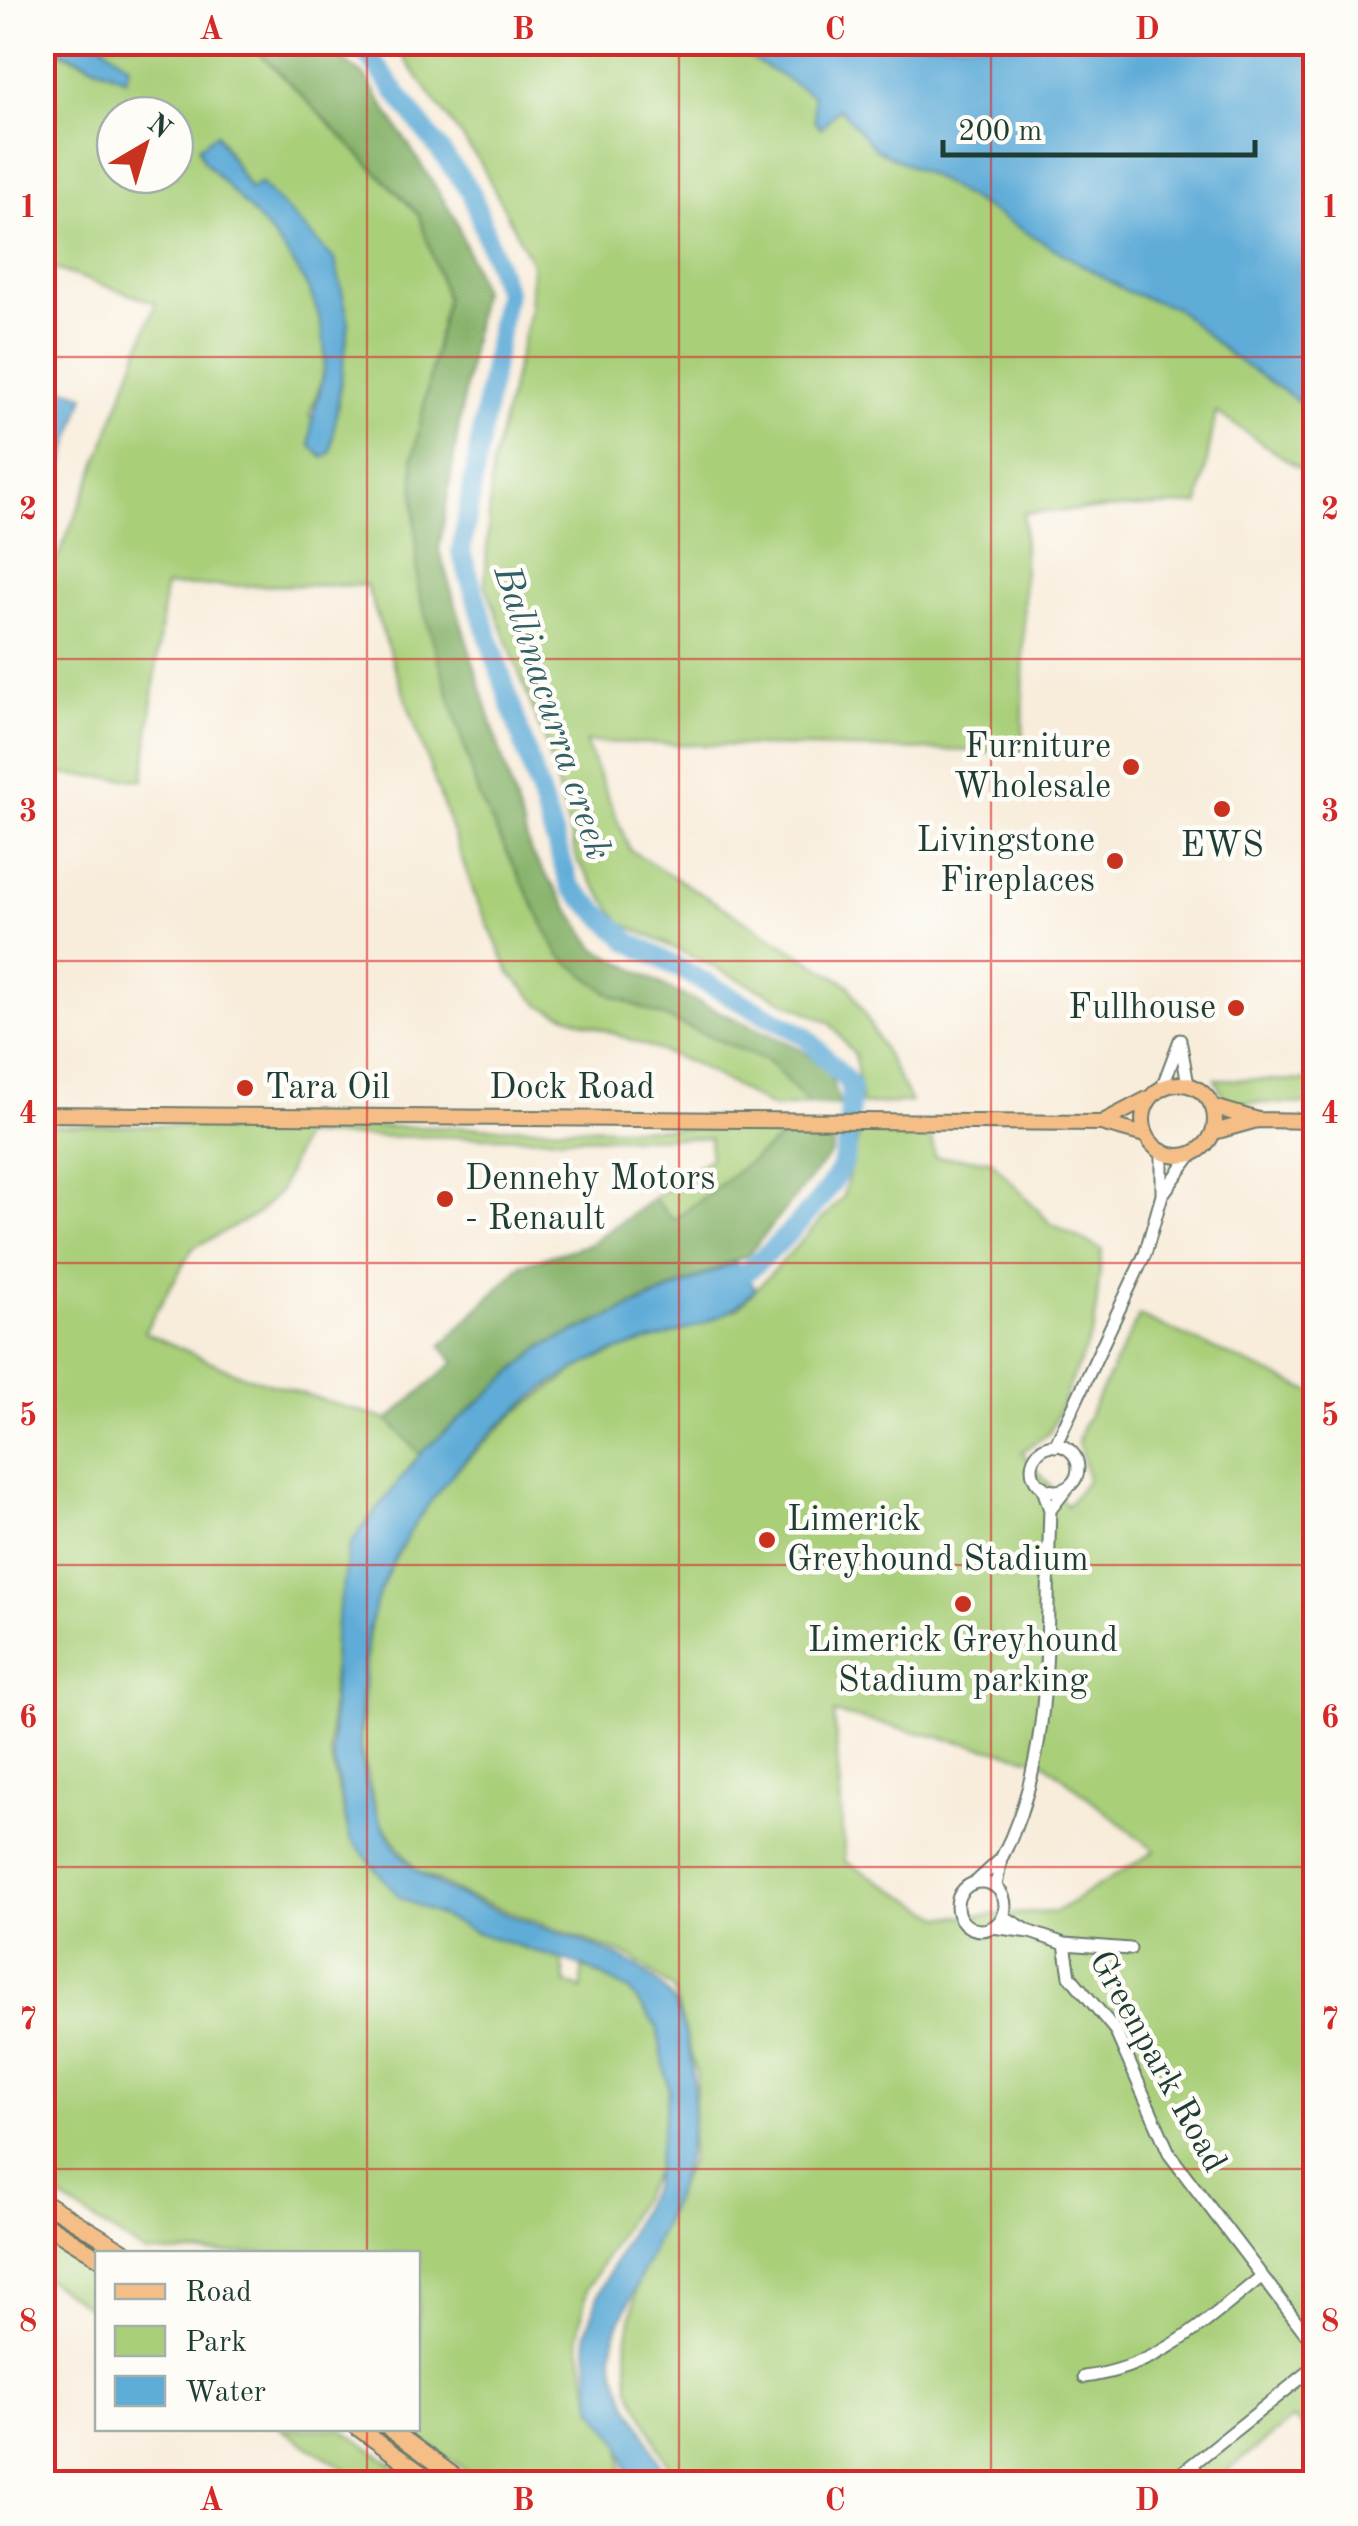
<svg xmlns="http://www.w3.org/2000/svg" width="1358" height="2526" font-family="'Old Standard TT',serif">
	<rect width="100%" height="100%" fill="#fdfcf7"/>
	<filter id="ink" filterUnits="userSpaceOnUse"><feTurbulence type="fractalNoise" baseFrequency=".01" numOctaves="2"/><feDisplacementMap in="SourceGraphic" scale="20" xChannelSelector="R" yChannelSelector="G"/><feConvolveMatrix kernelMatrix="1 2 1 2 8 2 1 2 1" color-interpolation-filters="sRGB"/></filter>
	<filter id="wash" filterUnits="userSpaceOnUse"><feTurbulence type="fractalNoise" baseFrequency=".0048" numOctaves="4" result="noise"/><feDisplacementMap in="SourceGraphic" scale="40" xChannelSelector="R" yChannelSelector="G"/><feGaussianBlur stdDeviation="2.25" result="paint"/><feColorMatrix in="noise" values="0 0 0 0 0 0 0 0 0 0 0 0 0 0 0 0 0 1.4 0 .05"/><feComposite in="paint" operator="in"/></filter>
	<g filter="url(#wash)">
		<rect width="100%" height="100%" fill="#f8ecda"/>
		<path fill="#a9cf79" stroke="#648656" stroke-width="2.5" fill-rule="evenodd" d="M100,43h150l169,172 27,83 -33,160 66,339 132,198 157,66 41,43 -36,4 -76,-43 -156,-59 -31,-33 -35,-77 -109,-311 -201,1 -21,194 -101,-7v-181l50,-118 63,-171 -113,-38 -1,-220 84,34 3,-14zM115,115h60v60h-60zM217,134l34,57 98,131 -18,130 -22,-37c5,-14 13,-30 15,-45 11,-87 -69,-152 -121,-210l-4,-13z
			M393,43h360l-6,13 66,39 2,27 6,6 18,-20 36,41 56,27 197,116 48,16 55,48 84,56v67l-99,-67 -17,92 -175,9 -1,239 -438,-10 45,108 219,135 62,117 -49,3 -7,-49 -25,-33 -208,-100 -44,-61 -33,-121 -60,-158 7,-117 38,-155 2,-48 -51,-99z
			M1215,1079l100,2v23l-89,-2z
			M42,1125l750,4 -118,91 -21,-21 57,-41v-20l-408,-2 -22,55 -24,24 -63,33 -49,84 92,41 152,47 32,34 -70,91 -16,94 -5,112 21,87 125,94 87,28 4,24 16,5v-23l47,24 28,37 12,64 -13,80 -69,118 -9,47 15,72 28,36 1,39h-139l-77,-54 12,-1v-174l-273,-1 -102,-66z
			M860,1131l70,1 5,25 56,3 59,63 52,27 -8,78 -44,104 -28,20 45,54 21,-27 -10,-38 5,-15 56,-110 176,77v1053l-21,-28 -67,53 5,12h-561l1,-9 -43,-88 -2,-45 10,-56 53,-125 7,-85 -24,-86 -41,-32 -166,-61 -51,-27 -36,-50 -19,-71 8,-110 8,-44 49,-90 22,-25 70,-67 71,-50 150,-54 105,-111zM834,1713l209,48 112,90 -100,61 -113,5 -97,-56z
			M43,2232l54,36v45l-54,-36z
			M281,2429h60l78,54h-51z"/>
		<path fill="#86b269" stroke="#52784e" stroke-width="2.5" d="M250,43h70l45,33 90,142 26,70 -42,262 92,303 64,95 83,45 119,54 32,24 11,35 -31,-2 -41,-43 -157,-66 -52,-40 -80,-158 -61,-208 -5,-131 33,-160 -27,-83z
			M792,1129l43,6 -3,17 -84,103 -206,91 -122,108 -32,-34 67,-58 -14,-16 81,-82 68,-20 63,-45 21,21z"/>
		<path fill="#5eacd8" stroke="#3e7486" stroke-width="2.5" d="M753,42l562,1v369l-84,-56 -55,-48 -48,-16 -197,-116 -56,-27 -36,-41 -18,20 -6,-6 -2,-27 -66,-39z
			M42,43h58l29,22 -3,14z
			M216,134l34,56 10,-7 75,77 14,62 -18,130 -8,6 -12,-12c-2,-36 10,-47 13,-77 9,-88 -69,-150 -121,-209l-4,-13z
			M43,382l42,13 -24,75 -18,-6z
			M735,1262l21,26c-39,46 -114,48 -167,74 -98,48 -218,184 -224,296 -2,29 -7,60 -5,89 3,40 24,95 55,122 40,35 147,61 200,86 29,13 56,33 66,65 33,101 -3,171 -43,262 -9,22 -27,50 -25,75 5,46 44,82 51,126h-34l-9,-39 -28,-36 -7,-74 13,-41 54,-108 16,-94 -12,-64 -28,-37 -44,-23 -110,-35 -76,-35 -49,-59 -18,-86 2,-113 16,-94 70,-91 122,-107z"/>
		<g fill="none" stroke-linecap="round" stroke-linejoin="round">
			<path stroke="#5eacd8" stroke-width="20" d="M351,42l21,18 99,132 35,100 -45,260 109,334 60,56 175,94 46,49c-2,23 -1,48 -6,70 -8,39 -87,110 -120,133"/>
		</g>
	</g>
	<g filter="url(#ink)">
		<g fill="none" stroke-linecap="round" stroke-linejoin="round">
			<g stroke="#6b7a6e" stroke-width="15">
				<path id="minor" d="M1181,1045l7,40
					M1162,1088l18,-48
					M1162,1195l30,-41
					M1032 1468a23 23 0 1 1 46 0a23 23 0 1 1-46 0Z
					M1055,1446l90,-192 17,-59v-43
					M1042,1486l8,24 18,-23
					M1001,1859c56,-108 44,-231 49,-349
					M977,1881l24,-22 -5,27
					M957 1906a24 24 0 1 1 48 0a24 24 0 1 1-48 0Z
					M992,1927l38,5 -27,-16
					M1030,1932l35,12 65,5
					M1065,1944l5,32 45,54 55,125 146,192
					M1084,2377c74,-9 121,-55 177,-100
					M1192,2465l11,16
					M1174,2479l142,-113"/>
			</g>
			<g stroke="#6b7a6e" stroke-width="18">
				<path id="major" d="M1143 1120a36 36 0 1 1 72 0a36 36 0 1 1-72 0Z
					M1214,1107l44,13 58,1
					M42,1114l1059,9 44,12
					M1101,1123l48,-25
					M1214,1132l43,-12"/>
			</g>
			<g stroke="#6b7a6e" stroke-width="19">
				<path id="highway" d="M42,2201l86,53
					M42,2222l56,35
					M358,2428l78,56
					M389,2428l76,56"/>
			</g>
			<use href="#minor" stroke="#fff" stroke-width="11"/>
			<use href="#major" stroke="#f6be87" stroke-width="14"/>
			<use href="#highway" stroke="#f6be87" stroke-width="15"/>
		</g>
	</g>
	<path fill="none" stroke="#d62828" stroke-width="2.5" stroke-opacity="0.55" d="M367,42v2212M679,42v2442M991,42v2442M42,357h1274M42,659h1274M42,961h1274M42,1263h1274M42,1565h1274M42,1867h1274M42,2169h1274M367,2428v56"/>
	<g fill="#c8321e" stroke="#fdfcf7" stroke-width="4">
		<circle cx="1131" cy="767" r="10"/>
		<circle cx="1222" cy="809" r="10"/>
		<circle cx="1115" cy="861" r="10"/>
		<circle cx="1236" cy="1008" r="10"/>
		<circle cx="245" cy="1088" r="10"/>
		<circle cx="445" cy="1199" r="10"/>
		<circle cx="767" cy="1540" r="10"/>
		<circle cx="963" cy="1604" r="10"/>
	</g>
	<g text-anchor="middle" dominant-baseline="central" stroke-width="9" stroke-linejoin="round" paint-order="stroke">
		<g font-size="35" fill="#1f3d34" stroke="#fdfcf7" text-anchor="end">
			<text x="1111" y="747">Furniture<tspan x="1111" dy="40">Wholesale</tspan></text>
			<text x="1095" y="841">Livingstone<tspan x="1095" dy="40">Fireplaces</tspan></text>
			<text x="1222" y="846" text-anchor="middle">EWS</text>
			<text x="1216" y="1008">Fullhouse</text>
			<text x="265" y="1088" text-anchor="start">Tara Oil</text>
			<text x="465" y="1179" text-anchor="start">Dennehy Motors<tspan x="465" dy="40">- Renault</tspan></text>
			<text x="787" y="1520" text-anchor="start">Limerick<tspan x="787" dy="40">Greyhound Stadium</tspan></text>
			<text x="963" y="1641" text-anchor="middle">Limerick Greyhound<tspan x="963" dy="40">Stadium parking</tspan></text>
		</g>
		<g font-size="35" fill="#1f3d34" stroke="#fdfcf7">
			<text x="572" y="1088">Dock Road</text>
			<text transform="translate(1157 2062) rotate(61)">Greenpark Road</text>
		</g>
		<g font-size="38" font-style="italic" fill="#325e65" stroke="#fdfcf7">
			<text transform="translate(551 713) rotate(72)">Ballinacurra creek</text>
		</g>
	</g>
	<rect width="1358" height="2526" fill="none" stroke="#fdfcf7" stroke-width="110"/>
	<rect x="95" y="2251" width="325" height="180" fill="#fdfcf7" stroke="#a4b0a9" stroke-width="2.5"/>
	<rect x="115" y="2284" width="50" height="15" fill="#f6be87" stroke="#a4b0a9" stroke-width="2.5"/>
	<text x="185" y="2301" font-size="30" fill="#1f3d34">Road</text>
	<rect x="115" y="2326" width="50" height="30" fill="#a9cf79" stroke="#a4b0a9" stroke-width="2.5"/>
	<text x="185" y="2351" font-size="30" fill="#1f3d34">Park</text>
	<rect x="115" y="2376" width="50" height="30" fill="#5eacd8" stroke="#a4b0a9" stroke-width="2.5"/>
	<text x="185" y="2401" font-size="30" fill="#1f3d34">Water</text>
	<g transform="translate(145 145) rotate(38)"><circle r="48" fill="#fdfcf7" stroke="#a4b0a9" stroke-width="2.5"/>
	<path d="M0-8L18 38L0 25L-18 38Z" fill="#c8321e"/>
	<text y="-15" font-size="28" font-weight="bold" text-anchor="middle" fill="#1f3d34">N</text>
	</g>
	<path d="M943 140v15h312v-15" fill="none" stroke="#1f3d34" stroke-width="5"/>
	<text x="958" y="140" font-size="30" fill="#1f3d34" stroke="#fdfcf7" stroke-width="8" paint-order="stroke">200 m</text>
	<rect x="55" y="55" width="1248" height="2416" fill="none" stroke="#d62828" stroke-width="4"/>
	<g font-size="32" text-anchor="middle" font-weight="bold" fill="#d62828">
		<text x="211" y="39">A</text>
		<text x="523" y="39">B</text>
		<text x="835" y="39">C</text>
		<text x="1147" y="39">D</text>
		<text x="28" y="217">1</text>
		<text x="1330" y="217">1</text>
		<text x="28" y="519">2</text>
		<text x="1330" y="519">2</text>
		<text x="28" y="821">3</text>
		<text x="1330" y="821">3</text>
		<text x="28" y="1123">4</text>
		<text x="1330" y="1123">4</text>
		<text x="28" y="1425">5</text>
		<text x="1330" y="1425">5</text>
		<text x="28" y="1727">6</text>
		<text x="1330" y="1727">6</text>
		<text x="28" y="2029">7</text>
		<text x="1330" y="2029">7</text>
		<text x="28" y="2331">8</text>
		<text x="1330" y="2331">8</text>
		<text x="211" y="2510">A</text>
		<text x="523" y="2510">B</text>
		<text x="835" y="2510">C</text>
		<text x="1147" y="2510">D</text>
	</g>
</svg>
